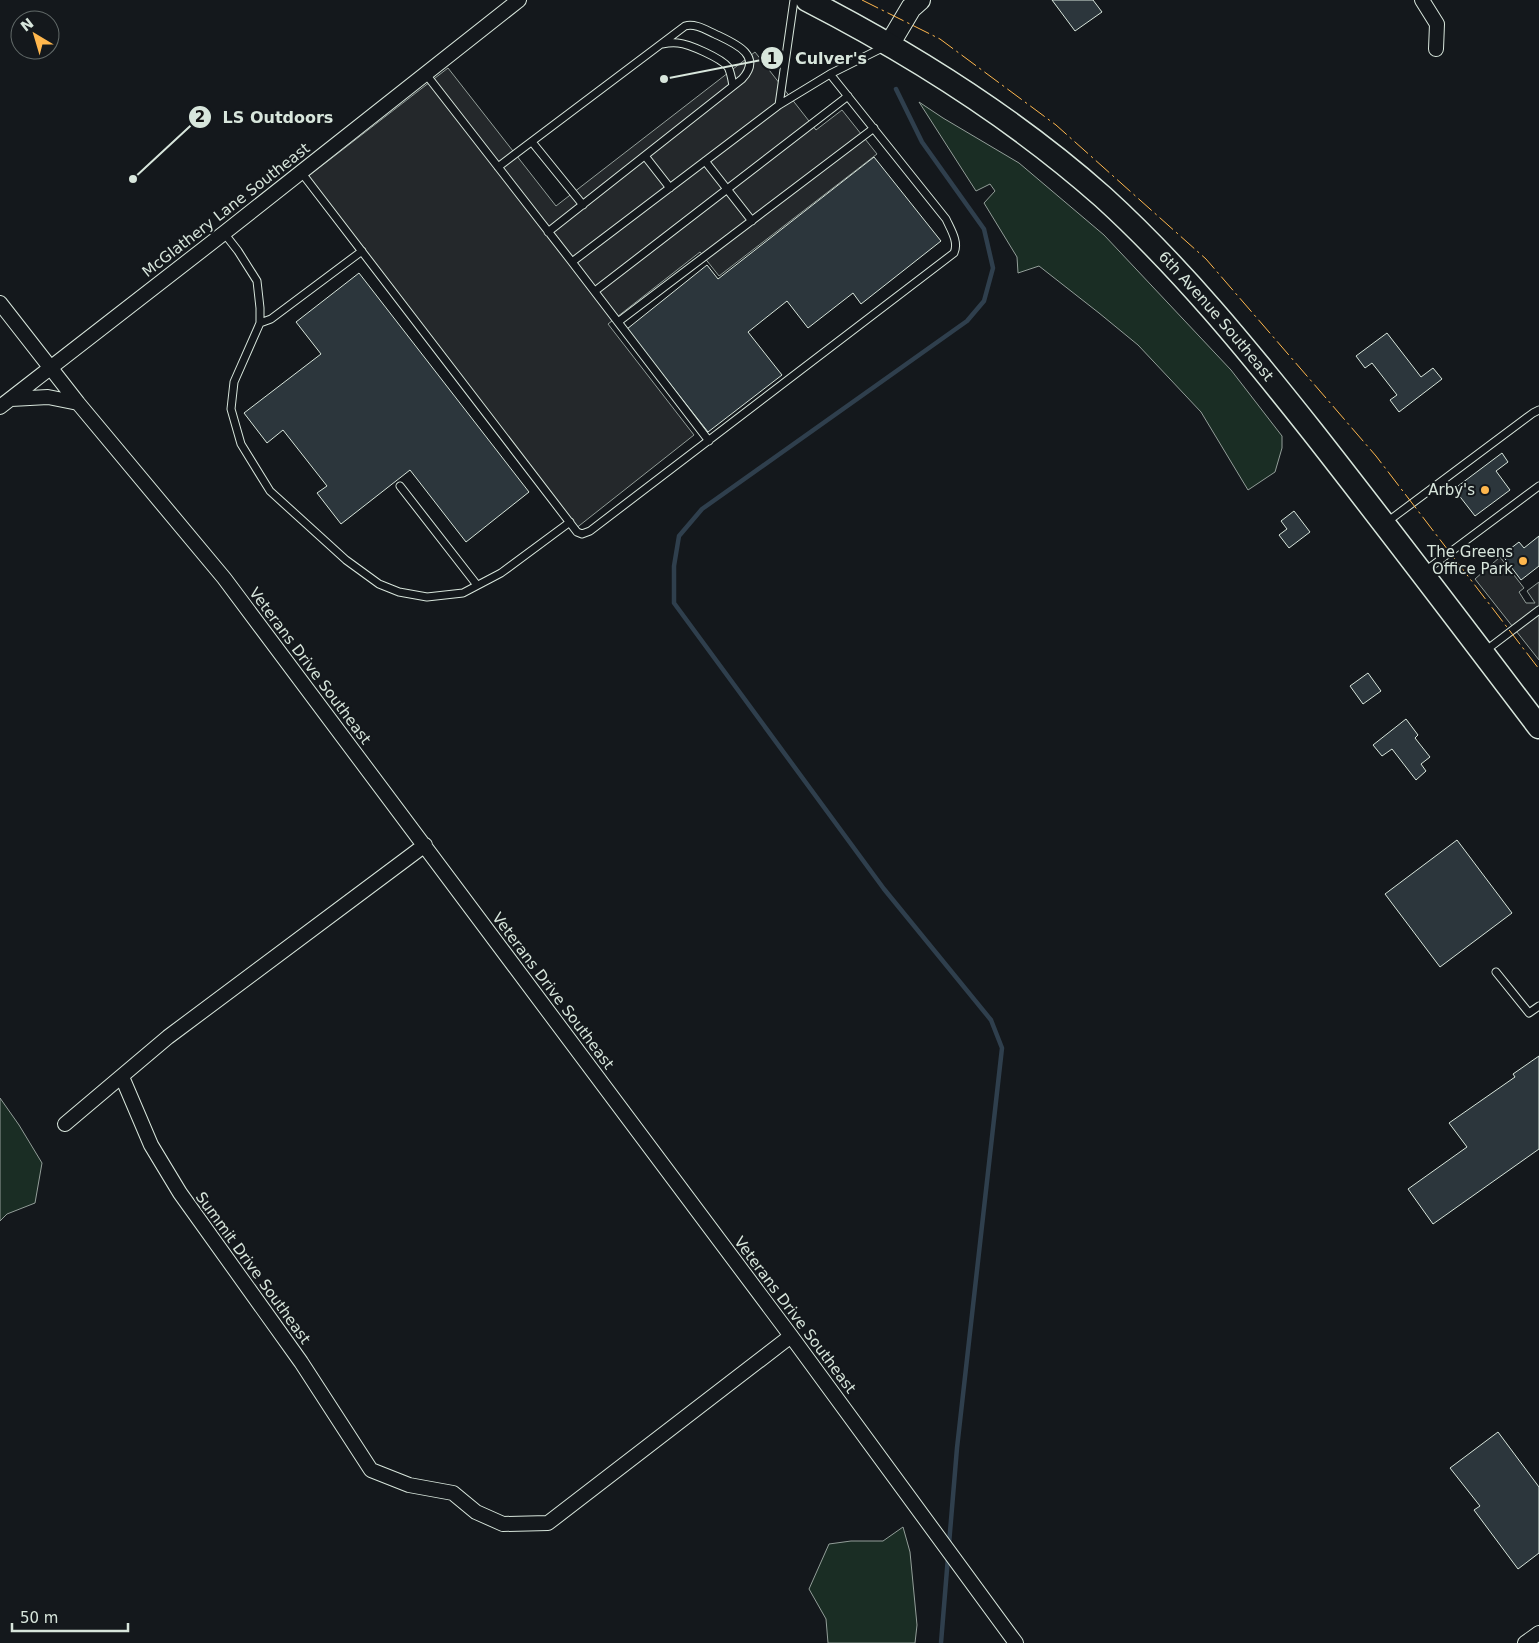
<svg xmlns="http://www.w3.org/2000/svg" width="1539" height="1643" font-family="'DejaVu Sans',sans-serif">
	<rect width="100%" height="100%" fill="#14181c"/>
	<path fill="#1a2d24" stroke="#939e99" d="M919,102l24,16 76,45 85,72 127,135 51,66v12l-7,24 -27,18 -47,-78 -63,-67 -39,-32 -60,-47 -21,7 -1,-16 -33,-54 11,-12 -5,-7 -14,7z
		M0,1098l19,27 23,38 -7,40 -28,11 -7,7z
		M903,1527l7,25 7,73 -2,18h-87l-2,-24 -17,-30 20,-45 22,-3h32z"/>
	<path fill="#24282b" stroke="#939e99" d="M755,52l61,78 26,-20 35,44 -158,122 -19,-24 -92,72 86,111 -119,94 -269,-351 142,-110 108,138z
		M1500,557l24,31 -5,4 7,11h9l-8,-12 12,-9v78l-64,-81z"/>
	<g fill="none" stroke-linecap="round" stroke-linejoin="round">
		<path stroke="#2f3f4d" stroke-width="4.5" d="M896,89l26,53 62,87 9,39 -9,33 -17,20 -265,188 -23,27 -5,30v37l210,286 107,131 11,28 -45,400 -8,96
			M941,1643l7,-86"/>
	</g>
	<path fill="#2c363c" stroke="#d8e6dc" d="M1052,0h41l9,12 -27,19z
		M874,157l67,84 -80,63 -8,-11 -45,35 -21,-27 -39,31 34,43 -74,57 -81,-103 80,-64 11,14z
		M359,273l170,219 -63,50 -56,-72 -69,54 -24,-31 10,-7 -44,-56 -16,13 -23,-30 77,-59 -25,-32z
		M1387,333l34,44 12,-9 9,11 -43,33 -9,-12 7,-5 -25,-32 -7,5 -9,-12z
		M1502,453l6,9 -12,9 14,19 -35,26 -21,-27z
		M1294,511l16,21 -21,16 -10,-13 8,-6 -6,-8z
		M1539,536v30l-18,14 -19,-25 17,-13 5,6z
		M1368,673l13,18 -18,13 -13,-18z
		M1406,719l12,16 -3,3 15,19 -9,7 5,7 -10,9 -24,-31 -10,7 -9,-11z
		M1457,840l55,73 -72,54 -55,-73z
		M1539,1056v93l-106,75 -25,-35 59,-42 -18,-24 66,-46 -2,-3z
		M1498,1432l41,55v66l-21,16 -44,-59 6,-4 -30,-38z"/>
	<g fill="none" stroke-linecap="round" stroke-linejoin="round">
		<g stroke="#d8e6dc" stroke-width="9">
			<path id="lane" d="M662,44c5,-1 10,-2 16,-1 11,1 43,15 50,24 3,6 4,13 5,19
				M425,73l147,189 207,-157 51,-31 54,-27
				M779,105l15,-105
				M532,142l51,63
				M645,156l25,32
				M705,161l47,60
				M498,167l187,-141c10,-3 21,4 30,8 19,9 49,21 27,45l-194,153
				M301,172l276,360 5,2 8,-3 364,-278c5,-11 -3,-23 -8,-34l-116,-145
				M224,233l14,18 19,30 3,27v15l-26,59 -3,27 10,35 29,47 76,69 33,24 20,8 28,5 36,-4 38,-20 69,-51
				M572,262l137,179
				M595,291l253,-195
				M618,322l256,-194
				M260,323l11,-4 91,-68
				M400,486l77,99
				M1387,522l146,-109 6,-3
				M1425,571l114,-85
				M1485,651l54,-41
				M1496,972l33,41 10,-7"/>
		</g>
		<g stroke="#d8e6dc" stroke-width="16">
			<path id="street" d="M1422,0l15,24 -1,25
				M0,303l78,100 146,175 567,758 225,307
				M11,399l37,-2 30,6
				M0,407l224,-174 295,-233
				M122,1077l29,68 29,48 121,169 70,108 38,15 44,8 23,19 27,12 45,-1 243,-187
				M65,1124l103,-87 257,-192
				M1525,1643l14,-10"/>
		</g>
		<g stroke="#d8e6dc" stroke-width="22">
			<path id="secondary" d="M889,45l22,-37 9,-8"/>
		</g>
		<g stroke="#d8e6dc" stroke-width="25">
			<g id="primary">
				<path id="s1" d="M807,0c105,54 208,119 296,197 78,71 144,152 209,234 77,98 152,197 227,296"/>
			</g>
		</g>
		<use href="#lane" stroke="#14181c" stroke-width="7"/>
		<use href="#street" stroke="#14181c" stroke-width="14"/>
		<use href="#secondary" stroke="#14181c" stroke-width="20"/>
		<use href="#primary" stroke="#14181c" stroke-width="22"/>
		<path stroke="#ffb74d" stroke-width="1" stroke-dasharray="18 4 2.5 4" stroke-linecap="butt" d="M862,0l78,39 116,86 150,134 170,197 163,213"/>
	</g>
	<g fill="#ffb74d" stroke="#14181c" stroke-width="2">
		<circle cx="1485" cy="490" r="5"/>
		<circle cx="1523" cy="561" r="5"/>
	</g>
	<g text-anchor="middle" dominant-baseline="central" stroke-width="4" stroke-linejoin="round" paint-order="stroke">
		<g font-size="15" fill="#d8e6dc" stroke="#14181c">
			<text transform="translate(226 210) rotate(-38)">McGlathery Lane Southeast</text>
			<text stroke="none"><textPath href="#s1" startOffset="521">6th Avenue Southeast</textPath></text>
			<text transform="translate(310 666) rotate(53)">Veterans Drive Southeast</text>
			<text transform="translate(553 991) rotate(53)">Veterans Drive Southeast</text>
			<text transform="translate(253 1268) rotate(54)">Summit Drive Southeast</text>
			<text transform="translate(795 1315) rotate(53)">Veterans Drive Southeast</text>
		</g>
		<g font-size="15" fill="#d8e6dc" stroke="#14181c" text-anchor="end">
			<text x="1475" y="490">Arby's</text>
			<text x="1513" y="552">The Greens<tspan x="1513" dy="17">Office Park</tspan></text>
		</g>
	</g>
	<path fill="none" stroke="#d8e6dc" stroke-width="2" d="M664 79L772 58M133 179L200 117"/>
	<g fill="#d8e6dc" stroke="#14181c" stroke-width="2">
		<circle cx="664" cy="79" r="5"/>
		<circle cx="133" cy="179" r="5"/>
		<circle cx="772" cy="58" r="12"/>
		<circle cx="200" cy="117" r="12"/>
	</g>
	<g font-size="15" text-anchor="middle" font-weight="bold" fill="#111">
		<text x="772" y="64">1</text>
		<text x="200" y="122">2</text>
	</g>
	<g font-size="16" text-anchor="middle" font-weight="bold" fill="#d8e6dc" stroke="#14181c" stroke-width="4" stroke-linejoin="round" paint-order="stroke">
		<text x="831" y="64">Culver's</text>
		<text x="278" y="123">LS Outdoors</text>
	</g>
	<g transform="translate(35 35) rotate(322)"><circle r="24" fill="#14181c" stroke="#626a69"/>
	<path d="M0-4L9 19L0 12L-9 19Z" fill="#ffb74d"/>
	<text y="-8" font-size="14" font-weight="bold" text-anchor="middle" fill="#d8e6dc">N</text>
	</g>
	<path d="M12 1623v8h116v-8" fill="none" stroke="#d8e6dc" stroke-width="2.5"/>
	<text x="20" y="1623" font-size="15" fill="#d8e6dc" stroke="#14181c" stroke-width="4" paint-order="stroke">50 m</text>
</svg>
